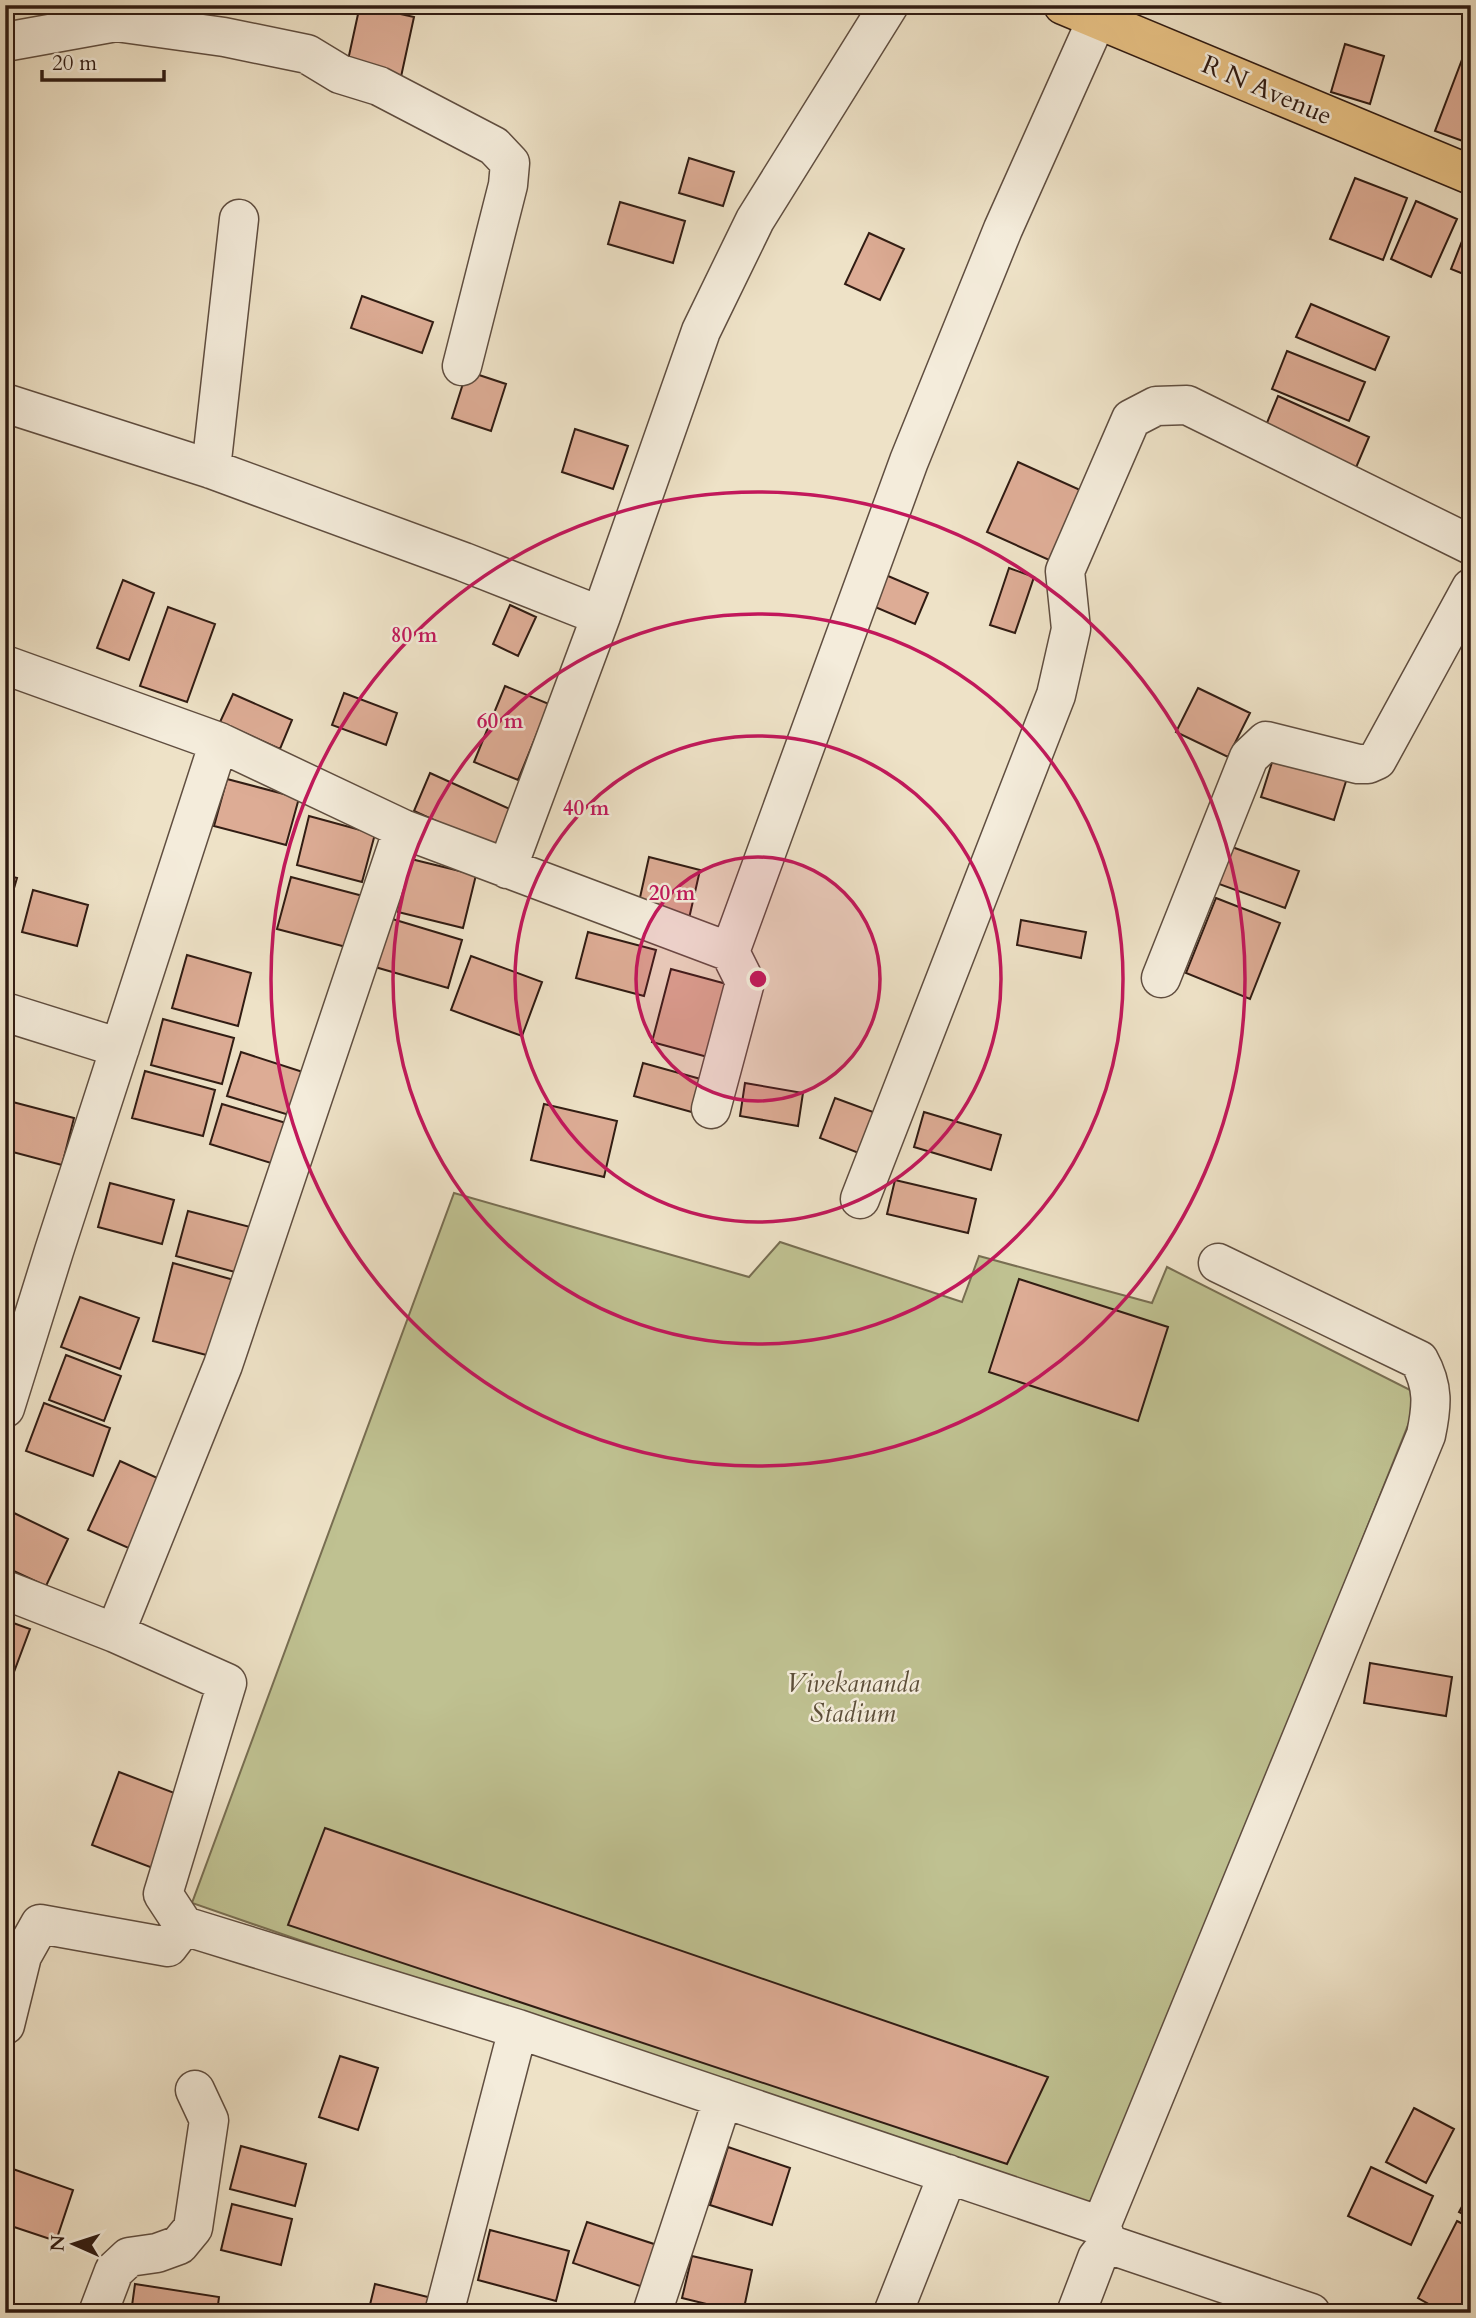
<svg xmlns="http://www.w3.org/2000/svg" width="1476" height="2318" font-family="Cardo,serif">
	<rect width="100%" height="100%" fill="#eee2c7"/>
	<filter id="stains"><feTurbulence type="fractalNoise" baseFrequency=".00286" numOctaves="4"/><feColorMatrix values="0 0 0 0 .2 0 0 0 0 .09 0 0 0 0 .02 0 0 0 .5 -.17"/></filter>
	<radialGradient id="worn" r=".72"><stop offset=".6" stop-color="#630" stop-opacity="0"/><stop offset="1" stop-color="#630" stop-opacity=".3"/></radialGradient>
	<path fill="#bfc191" stroke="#786e52" stroke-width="2" d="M454,1193l295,84 31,-35 182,60 17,-46 173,47 15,-36 253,128 -327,819 -901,-311z"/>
	<path fill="#99beb2" stroke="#6f7d72" stroke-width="2" d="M1471,1792v97l-9,-9 3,-81z"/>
	<path fill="#ddac95" stroke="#311c13" stroke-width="2" d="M360,5l54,12 -15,69 -54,-12z
		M1345,44l39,12 -14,48 -39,-12z
		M1463,57l8,3v84l-36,-13z
		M689,158l45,14 -11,34 -44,-13z
		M1355,178l52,20 -24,62 -53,-21z
		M1416,201l41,18 -26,58 -40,-18z
		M620,202l65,19 -12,42 -65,-19z
		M1470,221h1v56l-20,-8z
		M869,233l35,16 -24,51 -35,-16z
		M362,296l71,26 -11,31 -71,-25z
		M1311,304l78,33 -14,33 -79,-33z
		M1287,351l78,31 -16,39 -77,-32z
		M467,371l39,13 -15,47 -39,-13z
		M1278,396l91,41 -14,33 -91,-40z
		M575,429l53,17 -15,43 -51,-17z
		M1018,462l71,32 -31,70 -71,-32z
		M1009,568l25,9 -19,56 -25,-8z
		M874,570l54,23 -13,31 -54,-23z
		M123,580l31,13 -25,67 -32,-12z
		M510,605l26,12 -18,39 -25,-12z
		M168,607l47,17 -28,78 -47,-16z
		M505,686l44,18 -31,76 -44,-18z
		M1198,688l52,25 -22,44 -52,-25z
		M344,693l53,20 -11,32 -54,-20z
		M233,694l59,26 -12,29 -60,-27z
		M1274,756l73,22 -13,42 -73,-23z
		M430,773l91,41 -17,38 -90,-41z
		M227,779l72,19 -13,47 -72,-19z
		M309,816l66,18 -13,48 -65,-17z
		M1232,847l67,24 -14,37 -66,-24z
		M649,857l51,13 -12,53 -51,-12z
		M411,859l65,16 -13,53 -65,-16z
		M5,875l12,3 -12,41z
		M291,877l72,19 -13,52 -73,-19z
		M33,890l55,15 -11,41 -55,-14z
		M1216,898l64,25 -30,76 -64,-26z
		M389,918l73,22 -14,48 -73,-21z
		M1021,920l65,12 -5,26 -64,-13z
		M588,932l68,18 -12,46 -68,-18z
		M187,955l64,18 -13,53 -66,-18z
		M471,956l71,26 -20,54 -71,-26z
		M671,969l63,17 -19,73 -63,-17z
		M163,1019l71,19 -12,46 -71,-19z
		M241,1052l71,23 -13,43 -72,-22z
		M643,1063l72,20 -9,33 -72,-20z
		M145,1071l70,19 -12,46 -71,-18z
		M745,1083l58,10 -5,33 -58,-10z
		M835,1098l49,18 -15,41 -49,-19z
		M5,1100l69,18 -12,47 -57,-15z
		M222,1104l74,22 -12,41 -74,-23z
		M544,1104l73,17 -13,56 -73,-17z
		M924,1112l77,23 -10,35 -77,-23z
		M895,1180l81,19 -8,34 -81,-19z
		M110,1183l64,17 -12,44 -64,-17z
		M188,1211l70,18 -12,46 -70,-19z
		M173,1263l61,17 -20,77 -61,-16z
		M1019,1279l149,48 -30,94 -149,-49z
		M80,1297l59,21 -19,51 -59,-22z
		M66,1355l55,21 -17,45 -55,-21z
		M44,1403l66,25 -17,48 -67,-25z
		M120,1461l44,20 -31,69 -45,-20z
		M14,1513l54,26 -22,47 -41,-19v-36z
		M5,1620l25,9 -25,67z
		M1370,1663l82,14 -6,39 -82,-13z
		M119,1772l66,25 -27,73 -66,-25z
		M325,1828l723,249 -41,87 -719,-239z
		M340,2056l38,12 -20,62 -39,-13z
		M1414,2108l40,21 -28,54 -40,-21z
		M241,2146l65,18 -11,42 -65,-17z
		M728,2147l62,21 -18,57 -62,-20z
		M1371,2167l62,29 -22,49 -63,-29z
		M10,2168l63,22 -17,51 -51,-17v-40z
		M1471,2190v28l-12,-6z
		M232,2204l60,15 -11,46 -60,-15z
		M1457,2221l14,7v71l-7,14h-19l-27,-15z
		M587,2222l70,23 -14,42 -70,-24z
		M490,2230l79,21 -13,50 -78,-21z
		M692,2256l60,14 -9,43 -61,-15z
		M135,2284l84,13 -2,16h-86z
		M375,2284l57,14 -3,15h-61z"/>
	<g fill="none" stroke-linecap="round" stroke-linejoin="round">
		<g stroke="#604e40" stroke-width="41">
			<path id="street" d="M5,42l111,-20 108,15 83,17 33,20 39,12 115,60 16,17 -2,22 -46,181
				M5,403l206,66 253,93 137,54
				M211,469l28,-250
				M5,665l214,77 184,87 327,123 15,30 -34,127
				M507,869l94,-253 100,-285 54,-111 134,-215
				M730,952l179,-491 94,-232 94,-210
				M1161,978l88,-221 17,-16 92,23h10l9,-4 94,-172
				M5,1012l115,36
				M860,1199l196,-504 15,-66 -6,-58 66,-152 25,-13 31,-1 284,140
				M5,1408l49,-157 165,-509
				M5,1590l110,43 112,50 -64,211 21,32 334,103 583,197 7,18 203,69
				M115,1633l108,-268 180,-536
				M5,2025l17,-69 18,-32 128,23 16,-21
				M1101,2226l325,-791c6,-29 8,-48 -7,-75l-201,-97
				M98,2313l16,-42 15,-14 28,-4 22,-8 14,-17 16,-108 -14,-30
				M444,2313l74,-284
				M652,2313l71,-215
				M893,2313l55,-139
				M1076,2313l21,-55 11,-14"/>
		</g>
		<g stroke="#311c13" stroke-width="41">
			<path id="primary" d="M1063,5l408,170"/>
		</g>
		<use href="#street" stroke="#f4ecdb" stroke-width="38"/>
		<use href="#primary" stroke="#e7c184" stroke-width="38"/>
	</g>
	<circle cx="758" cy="979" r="122" fill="#c2185b" fill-opacity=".12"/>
	<g fill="none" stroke="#c2185b" stroke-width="3.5">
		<circle cx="758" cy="979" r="122"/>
		<circle cx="758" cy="979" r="243"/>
		<circle cx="758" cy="979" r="365"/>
		<circle cx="758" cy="979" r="487"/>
	</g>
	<g text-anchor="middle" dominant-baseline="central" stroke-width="5" stroke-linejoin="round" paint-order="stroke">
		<g font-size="26" fill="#311c13" stroke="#f4ecdb">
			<text transform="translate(1267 90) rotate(23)">R N Avenue</text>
		</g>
		<g font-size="26" font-style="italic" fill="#5c4e39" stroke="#f4ecdb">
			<text x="853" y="1683">Vivekananda<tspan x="853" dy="30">Stadium</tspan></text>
		</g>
	</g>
	<circle cx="758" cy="979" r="10" fill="#c2185b" stroke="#f4ecdb" stroke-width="3.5"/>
	<g font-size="21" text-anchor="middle" font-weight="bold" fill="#c2185b" stroke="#f4ecdb" stroke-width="5" stroke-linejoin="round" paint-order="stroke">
		<text x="414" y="642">80 m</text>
		<text x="500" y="728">60 m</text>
		<text x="586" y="815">40 m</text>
		<text x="672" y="900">20 m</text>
	</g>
	<rect width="1476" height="2318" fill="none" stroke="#eee2c7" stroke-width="28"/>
	<rect x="7" y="7" width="1462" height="2304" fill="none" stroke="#311c13" stroke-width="3.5"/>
	<rect x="14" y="14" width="1448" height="2290" fill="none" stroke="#311c13" stroke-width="2"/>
	<g transform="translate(74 2244) rotate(273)" stroke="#f4ecdb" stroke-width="5" paint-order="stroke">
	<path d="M0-5L12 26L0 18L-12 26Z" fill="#311c13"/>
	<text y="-10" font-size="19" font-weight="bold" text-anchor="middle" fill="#311c13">N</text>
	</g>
	<path d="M42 70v10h122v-10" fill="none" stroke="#311c13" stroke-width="3.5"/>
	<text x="52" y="70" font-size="21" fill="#311c13" stroke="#f4ecdb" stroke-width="5" paint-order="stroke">20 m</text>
	<rect width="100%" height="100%" filter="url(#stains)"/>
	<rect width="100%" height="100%" fill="url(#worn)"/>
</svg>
